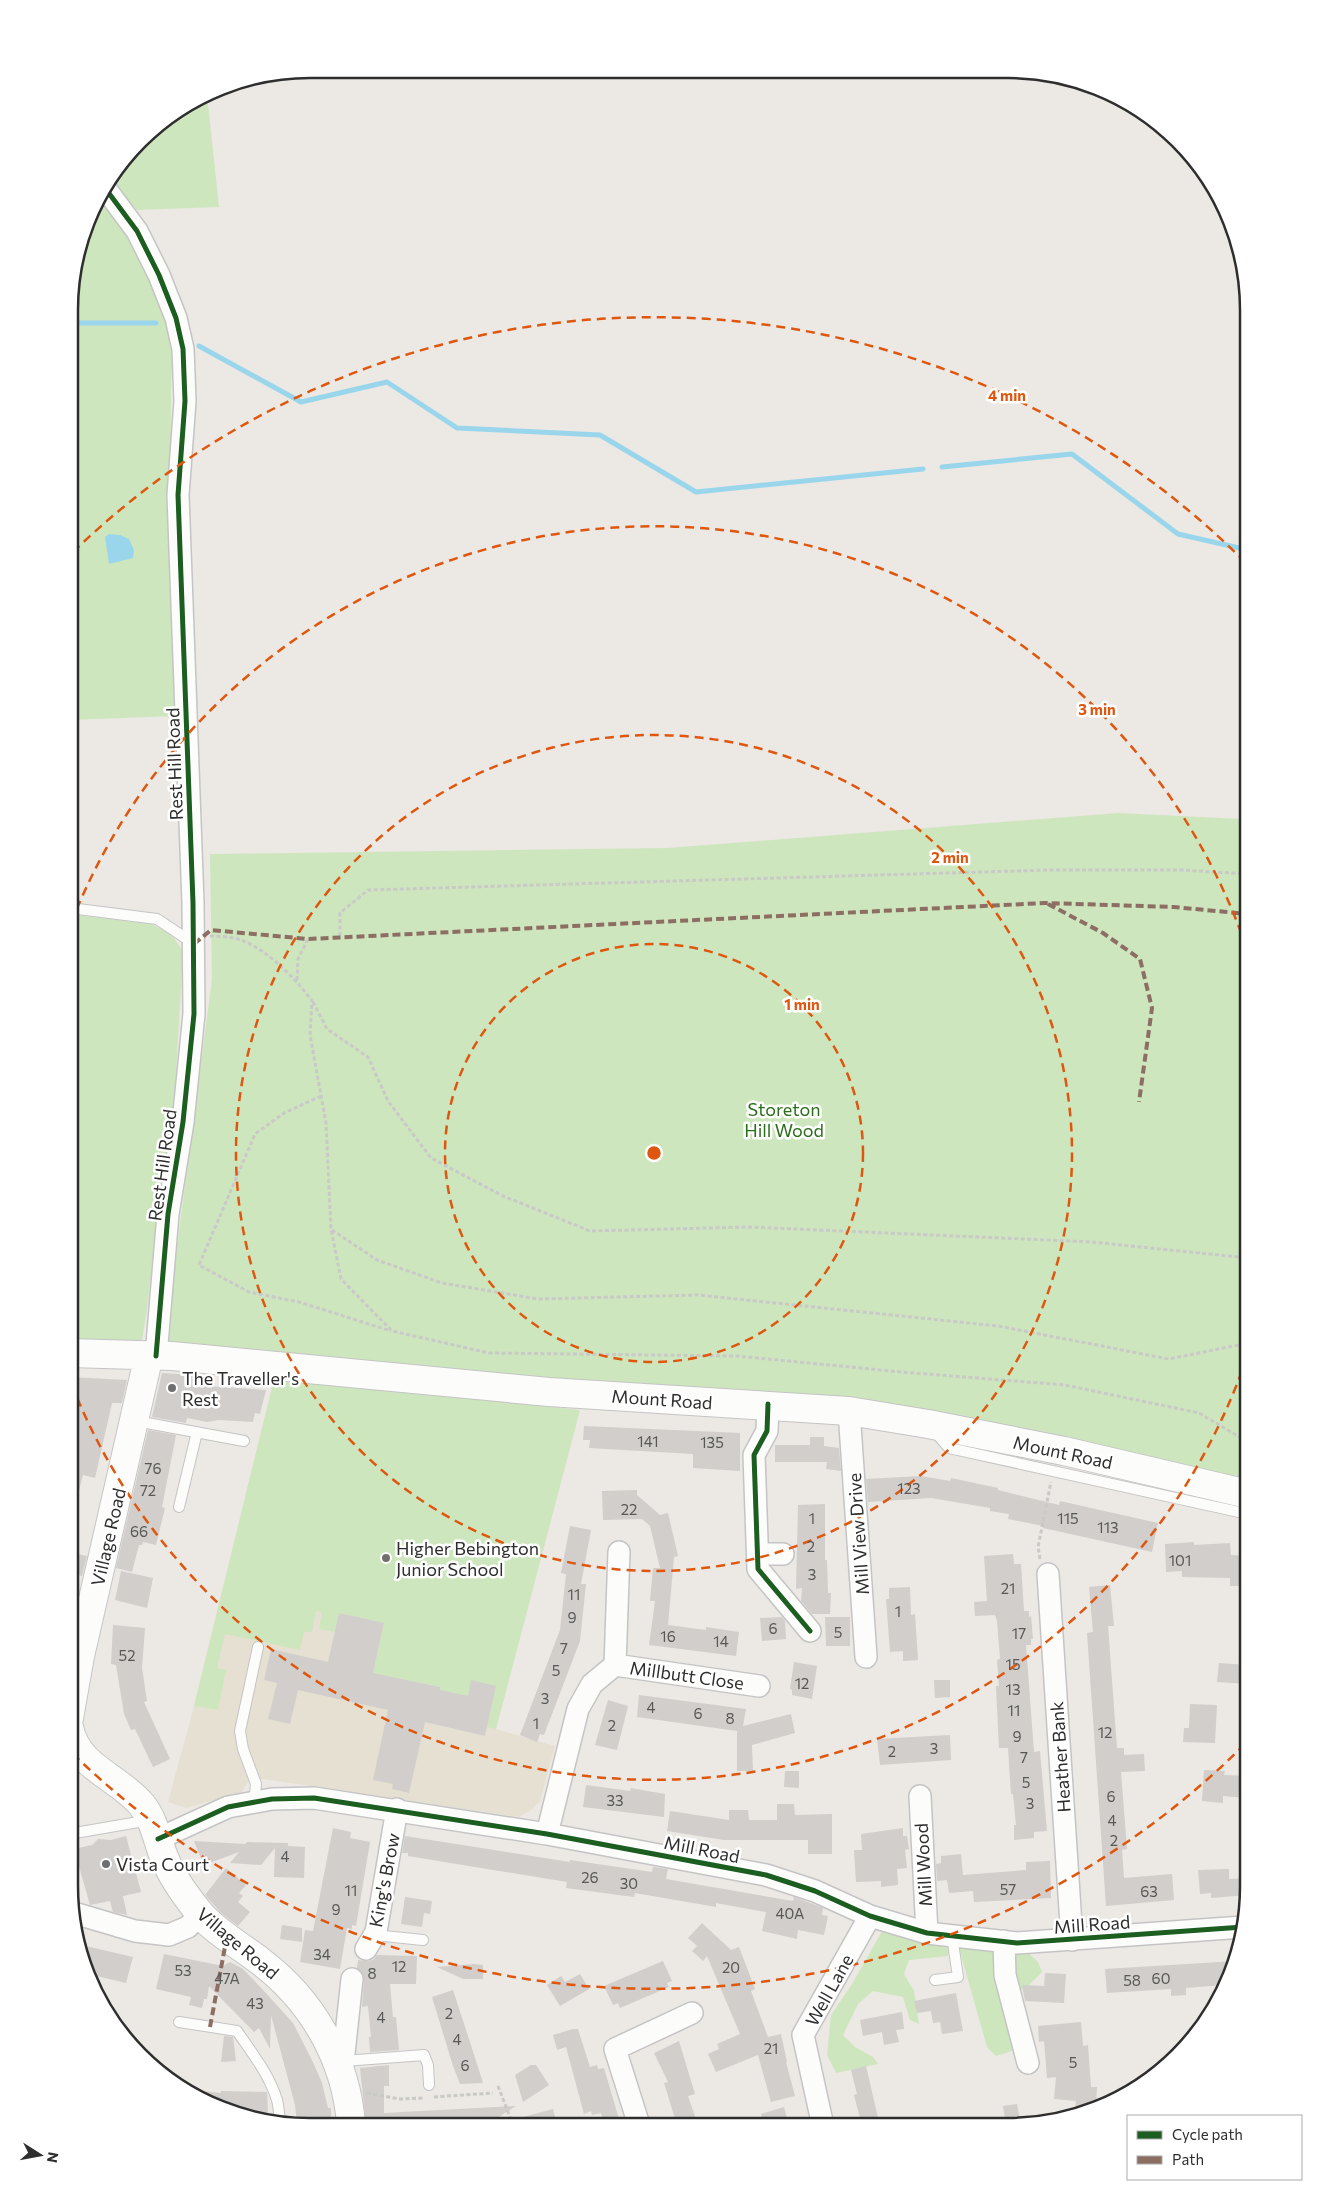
<svg xmlns="http://www.w3.org/2000/svg" width="1317" height="2195" font-family="Commissioner,sans-serif">
	<rect width="100%" height="100%" fill="#ece8e4"/>
	<path fill="#e6e0d3" d="M274,1379l306,31 -84,319 59,17 -15,55 -9,9 -12,7 -256,-38 -14,1 -7,12 -56,16 -18,-6 26,-96z"/>
	<path fill="#cee6be" d="M208,104l11,103 -82,3 -27,-28 41,-53 35,-22z
		M98,198c27,31 59,86 70,126 6,20 4,45 3,65 0,36 0,71 -3,107l7,220 -105,4 1,-441 23,-76z
		M1118,813l125,6 5,3v664l-542,-91 -542,-49 48,-367 -2,-125 457,-6z
		M70,914l81,10 20,10 12,17 -9,159 -16,103 -11,96 -6,38 -72,-3z
		M274,1379l306,31 -84,319 -9,-2 9,-41 -25,-5 -7,32 -24,-23v-3l-52,-11 -19,-1 6,-11 9,-41 -45,-10 -4,19 -16,-3 3,-17 -6,-1 -4,21h-8l-4,18 -75,-16 -8,34 9,2 -8,40 -24,-4z
		M885,1926l55,14 9,9 -1,7 -39,4 -5,14 10,17 5,33 -9,-4 -7,-23 -30,-6 -15,13 -15,31 12,12 18,10 5,7 -42,9 -9,-18 4,-40 21,-31z
		M961,1941l58,3 19,18 4,10 -16,16 -21,7 -2,17 12,38 -19,6 -9,-9 -28,-99z"/>
	<path fill="#99d6ec" d="M109,534l11,1 9,4 5,11 -1,8 -24,6 -4,-27z"/>
	<g fill="none" stroke-linecap="round" stroke-linejoin="round">
		<path stroke="#99d6ec" stroke-width="5" d="M71,323h85
			M199,346l102,56 86,-20 70,46 143,7 96,57 227,-23
			M942,467l130,-13 106,80 70,16"/>
	</g>
	<path fill="#d1cecb" d="M162,1373l46,3 -2,10 60,4 -6,24 -5,-1 -2,9 -34,-2 -12,2 -20,-4 -1,5 -34,-6z
		M69,1377l58,3 -5,23h-10l-17,75 -12,-3 -9,35 -5,-1v-72l5,1v-35h-5z
		M584,1426l156,7v38l-47,-3v-14l-104,-6 1,-8h-7z
		M148,1430l28,5 -14,72 3,1 -9,37 -13,-3 -1,3h-3l-7,27 -16,-4z
		M810,1437h14v9l15,2 2,23 -15,-2 1,-7h-52v-17h35z
		M921,1476l29,5 1,-3 47,10v2l61,15 1,-4 98,22 -6,29 -109,-24v-2l-35,-7 1,-5 -19,-3v-3l-59,-10 -63,4 -2,-23z
		M637,1490v5l23,20 8,-2 10,43 -4,1 -6,68 38,5v-3l33,5 -3,24 -87,-11 6,-44h-5l3,-33h7l-10,-42 -8,-7 -39,1 -1,-29z
		M825,1504v56h2l1,33h3l-1,21h-18l-11,-13 1,-13 -6,1 2,-84z
		M570,1526l21,4 -10,54h5l-6,57 -36,94 -4,-1 -3,8 -17,-7 40,-105 6,-56 -5,-1z
		M1194,1542v3l36,-2 1,12 17,1v30h-18v-8l-48,-1v-6l-16,1 -1,-28z
		M69,1552l18,4 -5,20 -13,-3z
		M1013,1554l1,10h7l3,47h5v6l2,-1 2,23h-2v6h-5l8,107 6,-1 7,80 -13,1v6l-20,2v-15h2l-3,-31h-2l-3,-46h-9l-3,-62h3l-2,-26 3,-1 -3,-38 -2,-6 -20,1 -1,-14 13,-1 -3,-45z
		M121,1571l32,7 -6,30 -32,-8z
		M1110,1585l4,41h-6l9,122h7v7l20,-1 1,17 -24,1 6,77 -5,1 2,28 48,-4 2,26 -68,6 -19,-273 6,-1 -4,-45z
		M910,1587l1,28 4,-1 3,46 -15,1v-10l-13,1 -4,-53h3v-11z
		M339,1613l45,10 -11,50 67,14v3l28,6 3,-16 25,6 -11,50 -60,-14 -16,71 -17,-4 1,-5 -20,-4 15,-70 -90,-20 -8,34 -22,-5 9,-36 -13,-3 7,-31 57,13z
		M782,1617l3,4 1,18 -24,2 -2,-23z
		M825,1617h25v29h-24z
		M113,1625l32,3 -3,40 5,33 -3,1 26,57 -17,8 -18,-38 -4,1 -7,-16 -8,-49 -5,-1z
		M794,1662l23,4 -5,33 -20,-4v-5l-2,-1z
		M1219,1663l29,2v19l-31,-2z
		M934,1680h16v17l-15,1z
		M639,1695l107,14 -3,17 48,-12 4,19 -43,12 1,26h-16v-40l-100,-14z
		M608,1700l20,6 -11,44 -22,-5z
		M1190,1704l27,1 -2,38 -32,-1 1,-14h5z
		M950,1735l1,25 -71,5 -3,-26z
		M1204,1770l21,1 -1,4 24,1v22l-25,-2v7l-21,-2z
		M785,1771h14v17l-15,-1z
		M586,1785l44,6 1,-3 34,6 -1,23 -81,-10z
		M777,1804h17l1,11 37,-1v40h-24v-14h-84l-57,-9 3,-20 59,9v-10h19l1,10h28z
		M333,1828l18,4 -1,6 20,4 -14,84 -4,-1v4l-5,-1 -7,41 -40,-7 5,-32 8,1z
		M903,1828v8h4l2,13 -4,1 2,18 -10,1 1,16 -17,2v-6l-25,1 -2,-32h8l-1,-16z
		M126,1836l15,56 -18,4 4,19 -14,-3 -3,-11 -20,4 -16,-56 18,-4 6,-6 13,1z
		M405,1836l165,26v-2l82,12 1,-5 15,2 -2,10 127,22 1,-4 29,11 -1,7 6,1 -4,19 -26,-5 -1,9 -35,-8 4,-19 -50,-9v4l-81,-14 -1,4 -68,-9 1,-6 -159,-26v-3h-6z
		M194,1841l51,3 2,-2 41,1v3l17,1 -1,31 -30,-1 1,-29 -14,17 -31,-2 9,-11 -27,10 -10,-1z
		M961,1854l2,21 63,-5v-8l24,-1 1,37 -77,4 -1,-11 -24,2 -2,-13 -10,1 -1,-17 5,-1v-7z
		M226,1868l20,17 -7,8 4,3 -5,6 12,10 -12,14 -17,-13 -16,-18z
		M1229,1869v10l19,-1v17l-37,3v-5l-11,1 -2,-24z
		M405,1897l27,4 -2,13 -6,-1 -2,14 -21,-3z
		M702,1923l29,27 8,-3 16,42 -4,2 17,46 13,-3 6,28h-1l9,34 -24,6 -13,-47 -42,17 -8,-18 11,-5 -2,-5 23,-10 -33,-78 -4,5 -11,-10 5,-5 -9,-8z
		M282,1925l20,3v14l-22,-3z
		M81,1945l52,12 -7,26 -34,-8 2,-9 -10,-3z
		M164,1954l59,12 7,-4 13,7 22,23 28,31 19,37 10,23 6,25h3v16h-34l-2,-19 -24,-90 -1,34 -11,-21 -5,4 -45,-46 -2,13h-3l-2,9 -13,-3 2,-8 -35,-8z
		M377,1955l40,1 -1,28h-26l3,33h3l3,33 -29,2 -1,-15h2l-3,-31 -6,1 2,-27 -1,-6 -6,-6 1,-8 8,1 7,-1z
		M663,1961l9,20 -5,2 2,4 -49,21 -2,-5 -5,2 -9,-19z
		M1236,1961l-13,24 -37,3v7l-15,1v-7l-64,4 -2,-24z
		M474,1964l9,1v14h-20l-26,-12z
		M1045,1973l21,1 -2,29 -39,-2 -3,-16 22,1z
		M580,1974l9,15 -29,17 -13,-21 14,-9 4,6z
		M453,1990l16,49 14,44 -23,1 -7,-18 -21,-69z
		M956,1993l7,38 -21,3 -2,-12 -7,1 -2,-12 -14,2 -3,-12z
		M902,2012l2,17 -8,1 3,12 -15,3 -2,-13 -19,4 -3,-16z
		M1081,2022l2,24 5,-1 3,42h6l-1,22 -21,4 1,-12 -22,-2 2,-22 -9,1 -3,-37 -5,1 -1,-16z
		M573,2029h5l12,38 7,-2 1,4 6,-1 15,51 -15,5 -3,-11 -9,2 -1,-4 -7,3 -18,-67 -9,3 -4,-15z
		M224,2036l9,1 3,24 -15,1z
		M679,2041l16,53 -7,2 10,29h-21l-13,-42 4,-1 -14,-29z
		M389,2065v21h-5v27l132,-7 -30,19 -120,-1 -6,-56z
		M531,2065h5l13,20 -26,17 -8,-27z
		M866,2066l13,56 -17,4 -8,-31 3,-1 -6,-24z
		M185,2089l36,4v-2l46,1 1,21 -34,-1 -17,-4z
		M1017,2104l4,20 -15,2 -3,-20z
		M784,2107l5,19h-25l-3,-12z
		M553,2109l4,16h-45v-5z"/>
	<g fill="none" stroke-linecap="round" stroke-linejoin="round">
		<g stroke="#c5c4c5" stroke-width="12">
			<path id="lane" d="M70,908l87,11 36,24
				M136,1421l108,20
				M934,1431l15,17 299,66
				M179,1507l18,-75
				M254,1803l2,-19 -13,-35 -3,-18 18,-84
				M75,1833l75,-13
				M374,1935l49,5
				M935,1980l23,-3 -6,-41
				M179,2022l58,9c15,22 32,43 40,69 2,8 2,16 4,24
				M344,2061l80,-6 4,10 1,20"/>
		</g>
		<g stroke="#c5c4c5" stroke-width="24">
			<path id="street" d="M105,188l32,43 22,44 17,43 7,31 2,52 -7,94 15,408 1,111 -11,108 -15,92 -12,142
				M768,1404l-1,27 -13,24 4,114 52,62
				M849,1411l17,246
				M758,1554h25
				M1048,1574l24,366
				M615,1665l4,-113
				M920,1796l7,137
				M547,1834l31,-125 14,-25 23,-19 144,21
				M158,1839l70,-32 44,-8 42,-1 233,36 219,41 49,16 55,25 57,17 90,10 226,-16
				M74,1913l61,18 34,4 19,-8 12,-13
				M1004,1941l1,34 23,88
				M366,1949l10,-17 21,-123
				M342,2072l10,-93
				M639,2125l-24,-76 77,-36
				M823,2126l-20,-91 67,-119"/>
		</g>
		<g stroke="#c5c4c5" stroke-width="30">
			<path id="secondary" d="M69,1353l103,3 377,36 300,19 79,13 136,27 184,43
				M69,1718l11,-62 69,-301
				M69,1727c8,41 49,49 73,78 12,15 15,34 22,52 8,20 21,38 34,54 13,18 44,36 62,50 52,39 86,98 91,163"/>
		</g>
		<path stroke="#c9c9c8" stroke-width="3" stroke-dasharray="4 2.5" stroke-linecap="butt" d="M210,936c9,0 23,1 31,4 27,10 55,39 71,61l-2,34 16,88 5,106 10,50 51,52 97,22 248,3 164,16 164,13 134,28 49,29
			M340,936v-23l28,-23 681,-20h132l67,4
			M297,980l1,-21 10,-20
			M313,1002l14,27 41,28 20,44 43,57 72,38 87,35 159,-4 343,15 156,16
			M321,1096l-37,17 -29,21 -56,131 50,27 50,10 92,29
			M332,1230l45,30 65,23 96,16 160,-4 300,31 171,33 79,-16
			M1040,1559l-2,-12 13,-65
			M498,2086l15,39
			M367,2093l33,6 25,-1
			M434,2097l59,-4"/>
		<use href="#lane" stroke="#fcfcfb" stroke-width="10"/>
		<use href="#street" stroke="#fcfcfb" stroke-width="21"/>
		<use href="#secondary" stroke="#fcfcfb" stroke-width="28"/>
		<path stroke="#8d6e63" stroke-width="4" stroke-dasharray="8 4" stroke-linecap="butt" d="M1048,904l55,29 37,26 12,49 -13,94
			M194,944l17,-14 97,9 737,-36 129,4 74,7
			M210,2027l17,-91"/>
		<g stroke="#fff" stroke-width="8">
			<path id="cycleway" d="M105,188l32,43 22,44 17,43 7,31 2,52 -7,94 15,408 1,111 -11,108 -15,92 -12,142
				M768,1404l-1,27 -13,24 4,114 52,62
				M158,1839l70,-32 44,-8 42,-1 233,36 219,41 49,16 55,25 57,17 90,10 226,-16"/>
		</g>
		<use href="#cycleway" stroke="#1b5e20" stroke-width="5"/>
	</g>
	<g fill="none" stroke="#df570e" stroke-width="2.5" stroke-dasharray="9 6">
		<circle cx="654" cy="1153" r="209"/>
		<circle cx="654" cy="1153" r="418"/>
		<path d="M1247 1357A627 627 0 0 1 71 1383M71 923A627 627 0 0 1 1247 949"/>
		<path d="M1245 1744A836 836 0 0 1 73 1754M73 552A836 836 0 0 1 1245 562"/>
	</g>
	<g fill="#706f6e" stroke="#fff" stroke-width="2">
		<circle cx="172" cy="1388" r="5"/>
		<circle cx="386" cy="1558" r="5"/>
		<circle cx="106" cy="1864" r="5"/>
	</g>
	<g text-anchor="middle" dominant-baseline="central" stroke-width="5" stroke-linejoin="round" paint-order="stroke">
		<g font-size="15" fill="#585857">
			<text x="648" y="1441">141</text>
			<text x="712" y="1442">135</text>
			<text x="153" y="1468">76</text>
			<text x="909" y="1488">123</text>
			<text x="148" y="1490">72</text>
			<text x="629" y="1509">22</text>
			<text x="812" y="1518">1</text>
			<text x="1068" y="1518">115</text>
			<text x="1108" y="1527">113</text>
			<text x="139" y="1531">66</text>
			<text x="811" y="1546">2</text>
			<text x="1180" y="1560">101</text>
			<text x="812" y="1574">3</text>
			<text x="1008" y="1588">21</text>
			<text x="574" y="1594">11</text>
			<text x="898" y="1611">1</text>
			<text x="572" y="1617">9</text>
			<text x="773" y="1628">6</text>
			<text x="838" y="1632">5</text>
			<text x="1019" y="1633">17</text>
			<text x="668" y="1636">16</text>
			<text x="721" y="1641">14</text>
			<text x="564" y="1648">7</text>
			<text x="127" y="1655">52</text>
			<text x="1013" y="1664">15</text>
			<text x="556" y="1670">5</text>
			<text x="802" y="1683">12</text>
			<text x="1013" y="1689">13</text>
			<text x="545" y="1698">3</text>
			<text x="651" y="1707">4</text>
			<text x="1014" y="1710">11</text>
			<text x="698" y="1713">6</text>
			<text x="730" y="1718">8</text>
			<text x="536" y="1723">1</text>
			<text x="612" y="1725">2</text>
			<text x="1105" y="1732">12</text>
			<text x="1017" y="1736">9</text>
			<text x="934" y="1748">3</text>
			<text x="892" y="1751">2</text>
			<text x="1024" y="1757">7</text>
			<text x="1026" y="1782">5</text>
			<text x="1111" y="1796">6</text>
			<text x="615" y="1800">33</text>
			<text x="1030" y="1803">3</text>
			<text x="1112" y="1820">4</text>
			<text x="1114" y="1840">2</text>
			<text x="285" y="1856">4</text>
			<text x="590" y="1877">26</text>
			<text x="629" y="1883">30</text>
			<text x="1008" y="1889">57</text>
			<text x="351" y="1890">11</text>
			<text x="1149" y="1891">63</text>
			<text x="336" y="1909">9</text>
			<text x="790" y="1913">40A</text>
			<text x="322" y="1954">34</text>
			<text x="399" y="1966">12</text>
			<text x="731" y="1967">20</text>
			<text x="183" y="1970">53</text>
			<text x="372" y="1973">8</text>
			<text x="227" y="1978">47A</text>
			<text x="1161" y="1978">60</text>
			<text x="1132" y="1980">58</text>
			<text x="255" y="2003">43</text>
			<text x="449" y="2013">2</text>
			<text x="381" y="2017">4</text>
			<text x="457" y="2039">4</text>
			<text x="771" y="2048">21</text>
			<text x="1073" y="2062">5</text>
			<text x="465" y="2065">6</text>
		</g>
		<g font-size="18" fill="#2e2e2e" stroke="#fff">
			<text transform="translate(174 764) rotate(-92)">Rest Hill Road</text>
			<text transform="translate(162 1165) rotate(-82)">Rest Hill Road</text>
			<text transform="translate(662 1399) rotate(4)">Mount Road</text>
			<text transform="translate(1063 1452) rotate(12)">Mount Road</text>
			<text transform="translate(858 1534) rotate(-94)">Mill View Drive</text>
			<text transform="translate(108 1537) rotate(-77)">Village Road</text>
			<text transform="translate(687 1675) rotate(8)">Millbutt Close</text>
			<text transform="translate(1060 1757) rotate(-94)">Heather Bank</text>
			<text transform="translate(702 1849) rotate(11)">Mill Road</text>
			<text transform="translate(923 1865) rotate(-93)">Mill Wood</text>
			<text transform="translate(384 1880) rotate(-79)">King's Brow</text>
			<text transform="translate(1092 1924) rotate(-4)">Mill Road</text>
			<text transform="translate(238 1943) rotate(40)">Village Road</text>
			<text transform="translate(829 1990) rotate(-61)">Well Lane</text>
		</g>
		<g font-size="18" fill="#2c6e1b" stroke="#fff">
			<text x="784" y="1109">Storeton<tspan x="784" dy="21">Hill Wood</tspan></text>
		</g>
		<g font-size="18" fill="#2e2e2e" stroke="#fff" text-anchor="start">
			<text x="182" y="1378">The Traveller's<tspan x="182" dy="21">Rest</tspan></text>
			<text x="396" y="1548">Higher Bebington<tspan x="396" dy="21">Junior School</tspan></text>
			<text x="116" y="1864">Vista Court</text>
		</g>
	</g>
	<path d="M0 0H1317V2195H0ZM310 78H1008A232 232 0 0 1 1240 310V1886A232 232 0 0 1 1008 2118H310A232 232 0 0 1 78 1886V310A232 232 0 0 1 310 78Z" fill="#fff" fill-rule="evenodd"/>
	<path fill="none" stroke="#2e2e2e" stroke-width="2.5" d="M310 78H1008A232 232 0 0 1 1240 310V1886A232 232 0 0 1 1008 2118H310A232 232 0 0 1 78 1886V310A232 232 0 0 1 310 78Z"/>
	<circle cx="654" cy="1153" r="8" fill="#df570e" stroke="#fff" stroke-width="2.5"/>
	<g font-size="15" text-anchor="middle" font-weight="bold" fill="#df570e" stroke="#fff" stroke-width="5" stroke-linejoin="round" paint-order="stroke">
		<text x="1007" y="401">4 min</text>
		<text x="1097" y="715">3 min</text>
		<text x="950" y="863">2 min</text>
		<text x="802" y="1010">1 min</text>
	</g>
	<rect x="1127" y="2115" width="175" height="65" fill="#ffffff" stroke="#ababab"/>
	<rect x="1137" y="2131" width="25" height="8" fill="#1b5e20" stroke="#ababab"/>
	<text x="1172" y="2140" font-size="15" fill="#2e2e2e">Cycle path</text>
	<rect x="1137" y="2156" width="25" height="8" fill="#8d6e63" stroke="#ababab"/>
	<text x="1172" y="2165" font-size="15" fill="#2e2e2e">Path</text>
	<g transform="translate(40 2155) rotate(101)" stroke="#ffffff" stroke-width="4" paint-order="stroke">
	<path d="M0-4L9 19L0 12L-9 19Z" fill="#2e2e2e"/>
	<text y="-8" font-size="14" font-weight="bold" text-anchor="middle" fill="#2e2e2e">N</text>
	</g>
</svg>
